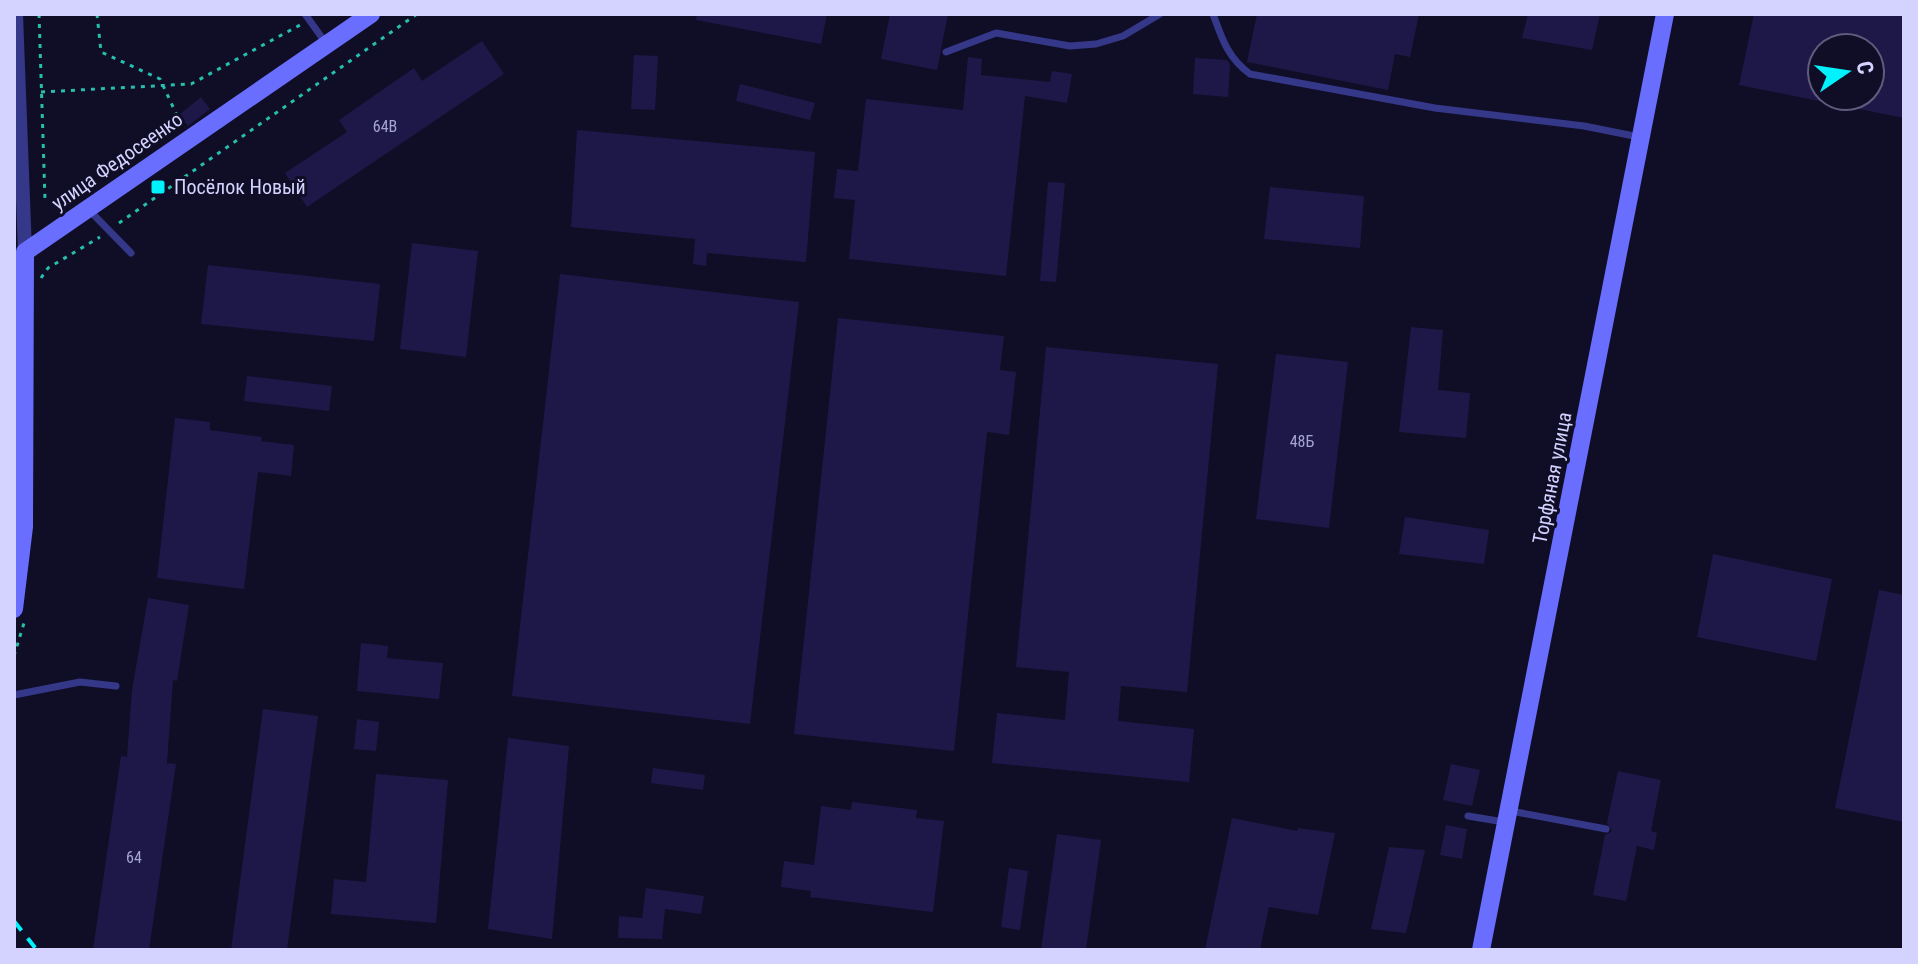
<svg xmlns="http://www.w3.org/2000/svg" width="1918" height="964" font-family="'Roboto Condensed',sans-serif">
	<rect width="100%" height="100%" fill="#100d26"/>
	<path fill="#1e1848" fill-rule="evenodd" d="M697,14h130l-6,30 -125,-24z
		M890,14h58l-11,56 -56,-11z
		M1257,14h162l-9,43 -15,-3 -7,36 -141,-28z
		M1528,14h72l-8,36 -70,-12z
		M1754,14h150v104l-165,-33zM1822,48h48v48h-48z
		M482,41l22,33 -197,133 -22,-34 62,-41 -8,-12 75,-52 8,13z
		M634,55l24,1 -3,54 -24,-1z
		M968,57l14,2 -1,16 69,7 2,-11 20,3 -5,29 -42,-7 -19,180 -157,-17 6,-59 -21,-2 3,-29 21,2 8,-72 97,11z
		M1195,58l32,2 3,5 -2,32 -35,-3z
		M740,84l75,19 -5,17 -74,-19z
		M201,97l9,12 -22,17 -9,-11z
		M577,130l238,22 -9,110 -99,-9 -1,13 -13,-2 2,-25 -124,-12z
		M1048,182l17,1 -9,99 -16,-1z
		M1270,187l94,9 -4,52 -96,-9z
		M412,243l66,8 -12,106 -66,-8z
		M208,265l172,19 -6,57 -173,-17z
		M560,274l239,28 -49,422 -238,-28z
		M838,318l166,18 -4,34 16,2 -7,63 -22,-3 -33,319 -160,-17z
		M1411,327l32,3 -5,60 32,3 -4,45 -67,-6z
		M1046,347l172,17 -31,328 -66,-6 -3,35 76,8 -5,53 -197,-19 5,-50 68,7 4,-48 -53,-5z
		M1276,354l72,8 -19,166 -73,-9z
		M247,376l85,10 -3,25 -85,-10z
		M175,418l35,4v8l52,7 -1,4 33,4 -3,31 -33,-4 -14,117 -87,-11z
		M1405,517l84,13 -5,34 -85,-10z
		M1713,554l119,25 -16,82 -119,-24z
		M1879,590l25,5v227l-69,-14z
		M148,598l41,7 -12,76 -4,-1 -6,83 9,1 -27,186h-56l28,-194 6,1 5,-67z
		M361,643l27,3 -1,12 56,5 -4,36 -82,-8z
		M263,709l55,7 -31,234h-56z
		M357,719l22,3 -3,29 -22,-2z
		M508,738l61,8 -17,193 -64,-10z
		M1451,764l29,6 -8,36 -29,-6z
		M653,768l52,7 -2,15 -52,-7z
		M1618,771l43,9 -10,51 6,2 -3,17 -17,-4 -11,55 -33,-6 12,-60 7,-4 -5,-8z
		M376,774l72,6 -12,143 -105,-9 3,-35 32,3z
		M852,802l65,8 -1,8 28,3 -11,91 -123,-15 1,-6 -30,-4 3,-26 30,4 7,-59 30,4z
		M1232,818l65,13 1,-3 37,5 -17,82 -49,-8 -9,43h-55z
		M1446,825l21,4 -5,30 -22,-4z
		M1057,834l44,6 -15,110h-45z
		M1389,847l36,3 -19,83 -35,-4z
		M1009,868l19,3 -8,59 -19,-3z
		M646,888l58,8 -3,18 -36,-5 -3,30 -44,-1 1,-22 23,2z"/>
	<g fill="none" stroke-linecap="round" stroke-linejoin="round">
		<path stroke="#26beac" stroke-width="3" stroke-dasharray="4 6" stroke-linecap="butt" d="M39,14l6,186
			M97,14l4,38 59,27 21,45
			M41,92l150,-8 109,-59
			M119,223l298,-209
			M41,278l7,-10 52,-31
			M14,656l10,-33"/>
		<path stroke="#353788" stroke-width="7" d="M305,14l20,28
			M1213,14c9,25 15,44 37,60l185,34 149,18 55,11
			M946,52l50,-19 74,13 26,-2 27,-8 37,-22
			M89,210l42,43
			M14,695l66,-13 36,4
			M1511,811l95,18
			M1468,816l36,6"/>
		<path stroke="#353788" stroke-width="14" d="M16,14l9,238"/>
		<path stroke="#696eff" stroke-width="18" d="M14,609l10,-82 1,-275 346,-238
			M1481,950l184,-936"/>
		<path stroke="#00f3fd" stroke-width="4" stroke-dasharray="12 10" stroke-linecap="butt" d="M14,921l23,29"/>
	</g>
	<rect fill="#00f3fd" stroke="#100d26" stroke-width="3" x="150" y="179" width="16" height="16" rx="4"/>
	<g text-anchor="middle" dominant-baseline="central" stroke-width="6" stroke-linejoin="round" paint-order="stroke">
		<g font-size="16" fill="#a6a4d1">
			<text x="385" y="126">64В</text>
			<text x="1302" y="441">48Б</text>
			<text x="134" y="857">64</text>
		</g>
		<g font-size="20" fill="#d4d2ff" stroke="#100d26">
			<text transform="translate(117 161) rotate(-35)">улица Федосеенко</text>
			<text transform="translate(1552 478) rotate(-79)">Торфяная улица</text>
		</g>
		<g font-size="20" fill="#d4d2ff" stroke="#100d26" text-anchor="start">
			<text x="174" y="187">Посёлок Новый</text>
		</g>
	</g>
	<rect width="1918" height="964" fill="none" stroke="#d4d2ff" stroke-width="32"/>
	<g transform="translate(1846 72) rotate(77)"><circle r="38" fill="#100d26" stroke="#5e5c7d" stroke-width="2"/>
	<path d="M0-6L14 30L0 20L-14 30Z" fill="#00f3fd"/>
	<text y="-12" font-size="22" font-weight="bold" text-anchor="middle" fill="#d4d2ff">С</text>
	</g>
</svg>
